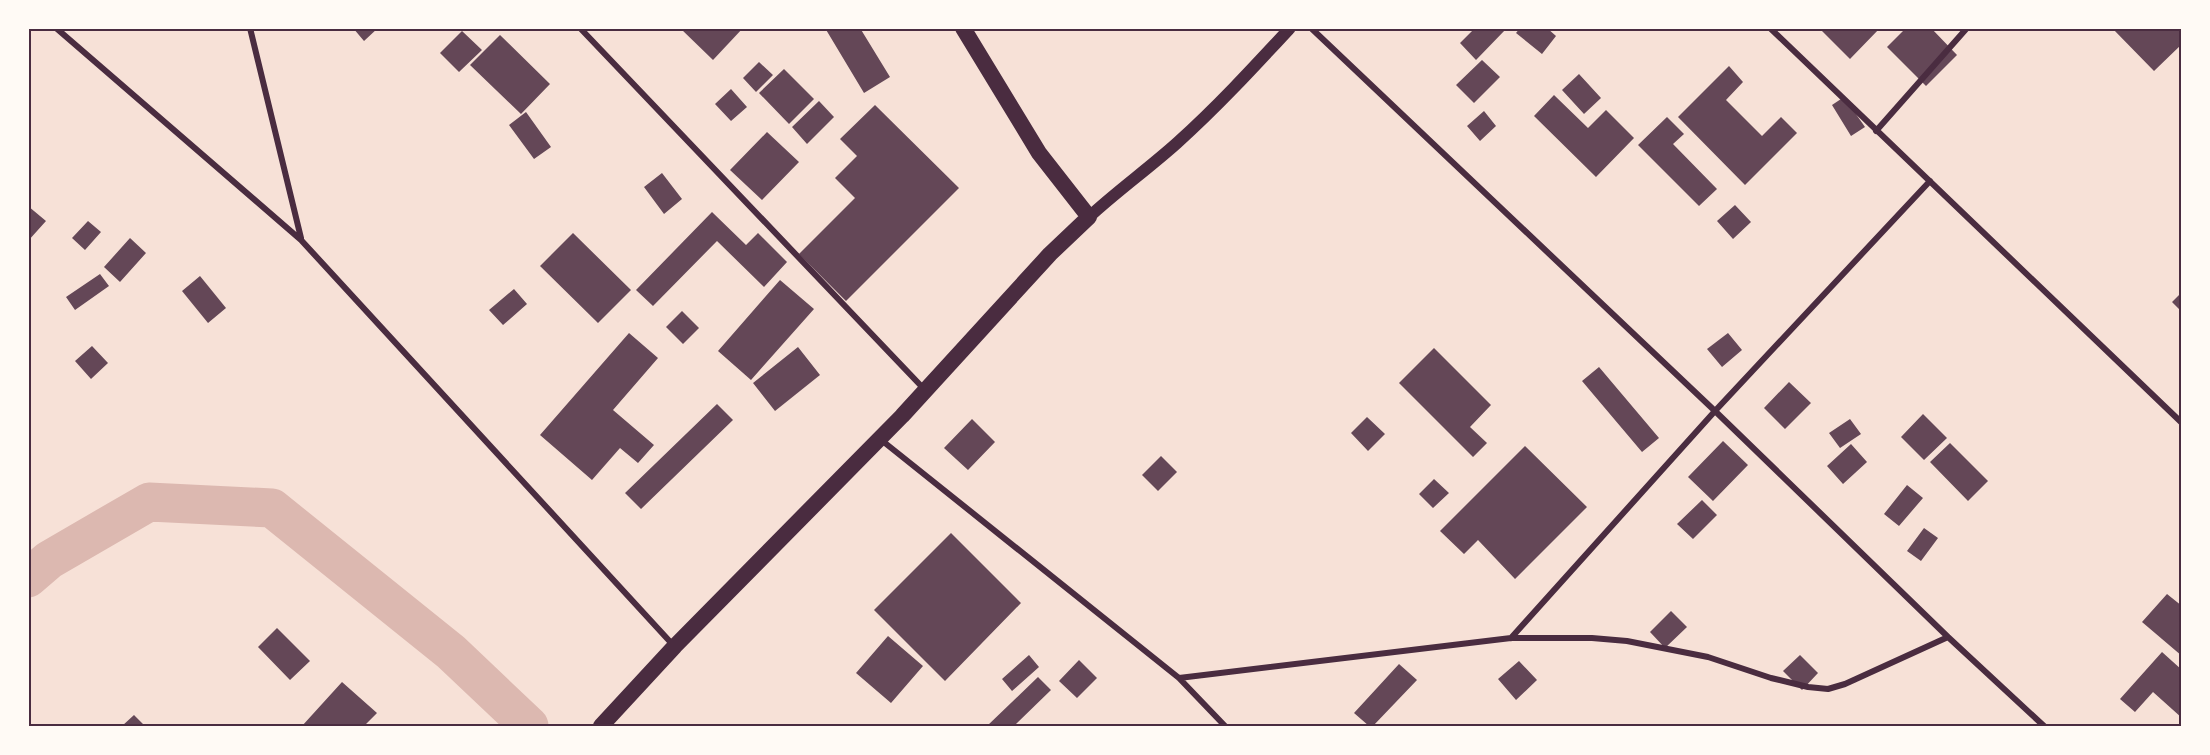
<svg xmlns="http://www.w3.org/2000/svg" width="2210" height="755" font-family="'PT Sans',sans-serif">
	<rect width="100%" height="100%" fill="#f7e1d7"/>
	<g fill="none" stroke-linecap="round" stroke-linejoin="round">
		<path stroke="#dcb8b0" stroke-width="39" d="M28,578l21,-18 100,-58 123,6 179,144 78,74"/>
	</g>
	<path fill="#644757" d="M353,28h25l-14,13z
		M680,28h63l-30,32z
		M825,28h35l30,49 -26,16z
		M1475,28h32l-31,32 -16,-17z
		M1520,28h27l9,8 -14,18 -26,-21z
		M1819,28h61l-30,31z
		M1906,28h25l26,27 -31,31 -39,-39z
		M2112,28h70v16l-28,27z
		M462,31l20,19 -23,22 -19,-19z
		M500,35l50,49 -29,30 -51,-49z
		M1482,60l18,17 -26,26 -18,-18z
		M759,62l14,13 -17,17 -13,-14z
		M1729,66l14,16 -17,18 36,36 19,-19 16,16 -52,52 -67,-68z
		M784,69l30,30 -25,25 -30,-31z
		M1579,74l22,24 -17,16 -22,-24z
		M731,89l16,18 -16,14 -16,-17z
		M1554,95l34,33 18,-18 28,28 -38,39 -62,-61z
		M1844,97l21,30 -14,9 -19,-31z
		M819,101l15,16 -27,27 -15,-17z
		M875,105l84,83 -113,113 -47,-47 56,-56 -20,-20 22,-22 -17,-17z
		M1484,111l12,15 -16,15 -13,-15z
		M526,112l25,35 -17,12 -25,-34z
		M1667,117l17,17 -11,10 44,45 -18,17 -61,-61z
		M767,132l32,30 -37,38 -32,-30z
		M662,173l20,26 -18,15 -20,-27z
		M1735,205l16,17 -18,17 -16,-18z
		M28,206l18,15 -18,20z
		M712,212l34,33 12,-12 29,29 -23,25 -47,-46 -64,65 -17,-16z
		M88,221l13,11 -16,18 -13,-12z
		M573,233l58,57 -33,33 -58,-57z
		M130,238l16,15 -26,29 -16,-15z
		M100,274l9,12 -34,24 -9,-13z
		M200,276l26,32 -18,15 -26,-32z
		M780,280l34,29 -63,71 -33,-29z
		M514,289l13,15 -24,21 -14,-15z
		M2182,292v20l-10,-10z
		M682,311l17,17 -16,16 -17,-17z
		M629,333l29,25 -45,52 41,35 -16,18 -18,-15 -28,32 -52,-45z
		M1728,333l14,17 -20,17 -15,-18z
		M92,346l16,17 -17,16 -16,-18z
		M798,347l22,28 -45,36 -22,-28z
		M1434,348l57,57 -21,22 17,16 -14,14 -74,-74z
		M1599,367l60,71 -17,14 -60,-71z
		M1789,382l22,21 -26,26 -21,-21z
		M717,404l16,16 -92,89 -16,-16z
		M1923,414l24,24 -23,22 -23,-23z
		M1367,417l18,17 -17,17 -17,-18z
		M972,419l23,23 -27,28 -24,-22z
		M1850,419l11,15 -21,14 -11,-15z
		M1723,441l25,24 -35,36 -25,-24z
		M1950,443l38,38 -20,20 -38,-39z
		M1851,444l16,18 -24,22 -16,-18z
		M1525,446l62,61 -72,72 -37,-39 -14,14 -24,-23z
		M1161,456l16,16 -19,19 -16,-16z
		M1434,479l15,14 -16,15 -14,-14z
		M1907,485l16,13 -24,28 -15,-12z
		M1702,500l15,15 -24,24 -16,-15z
		M1924,528l14,10 -17,23 -14,-10z
		M951,533l70,70 -76,78 -71,-71z
		M2167,594l15,12v50l-40,-34z
		M1671,611l16,16 -22,21 -15,-16z
		M277,628l33,33 -20,19 -32,-33z
		M888,636l35,30 -32,37 -35,-30z
		M2162,652l20,18v48l-29,-26 -18,20 -15,-13z
		M1029,655l10,12 -27,24 -10,-12z
		M1800,655l18,18 -16,17 -19,-19z
		M1079,660l18,18 -20,20 -18,-17z
		M1519,661l18,19 -21,20 -18,-21z
		M1399,664l18,16 -44,46h-4l-15,-13z
		M1038,677l13,13 -37,36h-27z
		M342,682l35,31 -13,13h-62z
		M134,715l11,11h-23z"/>
	<g fill="none" stroke-linecap="round" stroke-linejoin="round">
		<path stroke="#4a2c40" stroke-width="6" d="M56,28l245,212 373,406
			M250,28l51,210
			M580,28l345,362
			M1311,28l404,383 233,226 96,89
			M1770,28l412,395
			M1876,131l91,-103
			M880,439l299,239 46,48
			M1511,638l204,-227 215,-230
			M1179,678l332,-40h81l35,3 81,16 63,21 37,9 20,2 17,-5 103,-47"/>
		<path stroke="#4a2c40" stroke-width="12" d="M1089,217c28,-26 59,-48 88,-74 40,-36 76,-75 113,-115"/>
		<path stroke="#4a2c40" stroke-width="16" d="M601,726l74,-80 227,-230 148,-162 39,-37 -50,-64 -76,-125"/>
	</g>
	<rect width="2210" height="755" fill="none" stroke="#fffaf5" stroke-width="60"/>
	<rect x="30" y="30" width="2150" height="695" fill="none" stroke="#4a2c40" stroke-width="2"/>
</svg>
